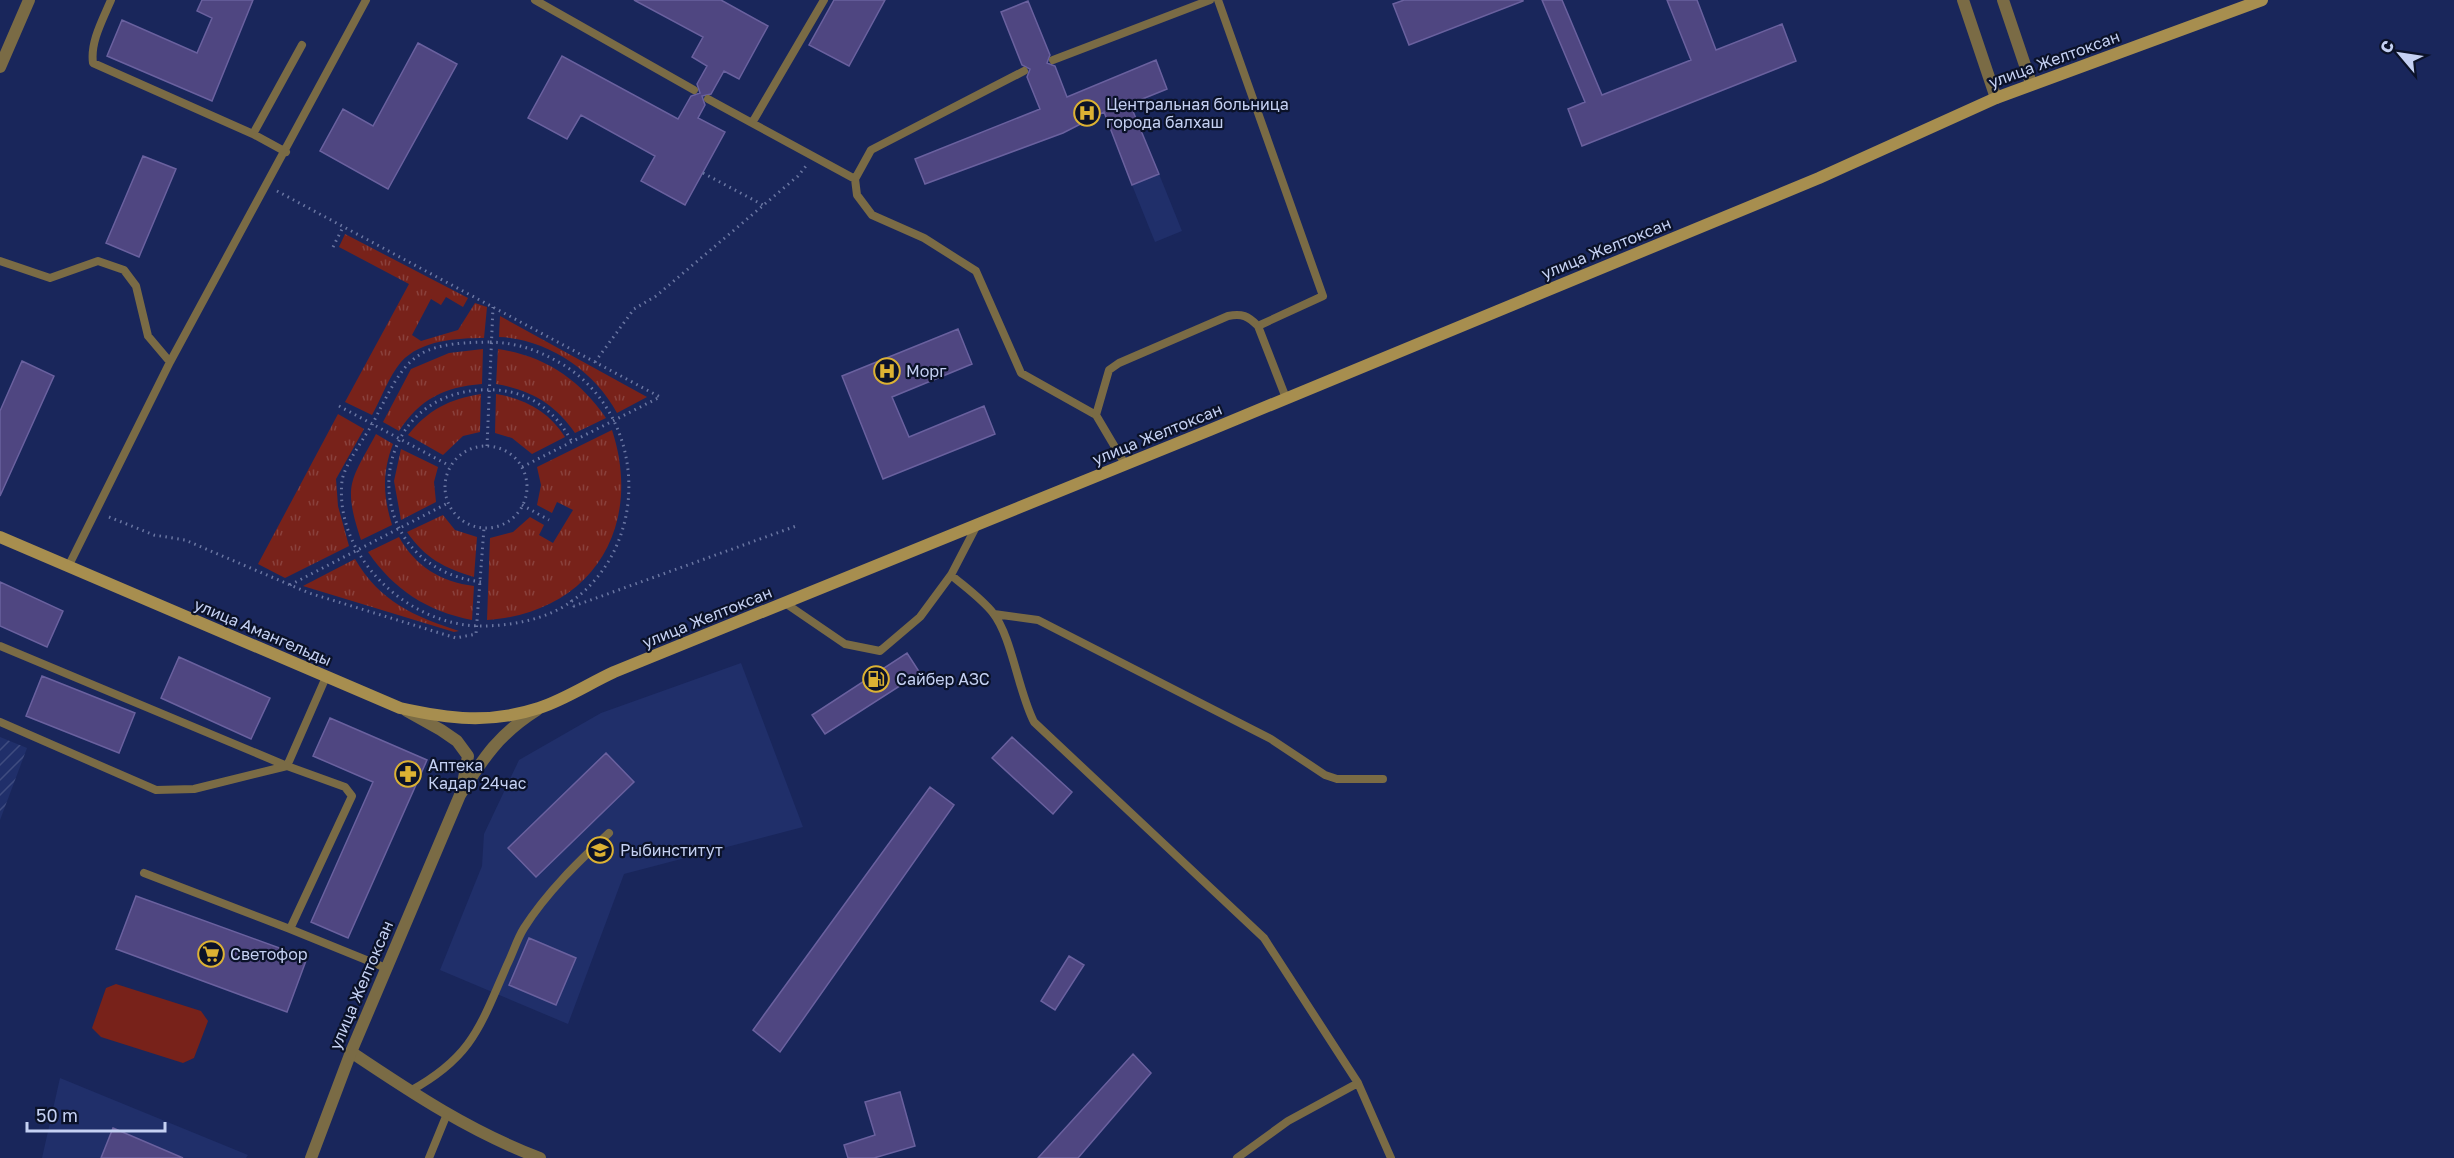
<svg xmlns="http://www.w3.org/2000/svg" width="2454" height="1158" font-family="'Golos Text',sans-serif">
	<defs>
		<pattern id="industrial-furrows" width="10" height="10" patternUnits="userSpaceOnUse" patternTransform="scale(1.5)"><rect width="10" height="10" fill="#202f6a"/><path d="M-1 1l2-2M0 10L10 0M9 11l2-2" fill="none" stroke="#3f4c80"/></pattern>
		<pattern id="grass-tufts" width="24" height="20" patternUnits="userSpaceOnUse" patternTransform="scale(1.5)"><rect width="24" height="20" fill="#78221a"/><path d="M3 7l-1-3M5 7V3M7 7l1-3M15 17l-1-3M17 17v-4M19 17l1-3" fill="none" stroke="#8a413c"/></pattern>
	</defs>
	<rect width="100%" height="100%" fill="#19265b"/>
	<path fill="#202f6a" d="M1159,174l23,57 -27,11 -23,-57z
		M741,663l62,164 -179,47 -56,150 -128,-54 42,-104 2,-32 35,-74 82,-47z
		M60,1078l188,77 -2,3h-204z"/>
	<path fill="url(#industrial-furrows)" d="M0,737l27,11 -27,72z"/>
	<path fill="url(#grass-tufts)" d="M345,234l123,64 -5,9 -17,-10 -5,8 -10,-6 -19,36 9,6 37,-11 17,-27 12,4 -3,31c-27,0 -63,2 -83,24 -12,14 -20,37 -29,53l-27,-13 64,-118 -70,-37z
		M500,316l147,81 -30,16c-23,-43 -70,-74 -118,-76z
		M483,349l-1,35c-38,3 -62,15 -83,47l-16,-9 28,-53 38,-16z
		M498,349c47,7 81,30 108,69l-31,15c-20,-29 -44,-43 -79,-49z
		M481,394l-1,38 -17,4 -20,19 -35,-20c20,-25 41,-36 73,-41z
		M496,394c30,5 53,18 69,43l-33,17 -20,-16 -17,-5z
		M338,414l26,15 -28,50 2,27 11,40 -64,32 -27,-14z
		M612,430c32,98 -21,183 -125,190l3,-82 23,-6 17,-15 14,8 -5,10 14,8 20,-33 -16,-8 -5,11 -15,-8 4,-20 -4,-18z
		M376,434l17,10c-11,29 -10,52 -1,81l-31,15c-18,-55 -11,-58 15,-106z
		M401,449l37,18 -4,15 2,20 -35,18 -7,-39z
		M443,515l12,15 22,7 -3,40c-30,-9 -49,-19 -67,-45z
		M399,537c16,29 42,45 75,49l-2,34c-45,-9 -78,-30 -104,-68z
		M355,559c24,42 60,58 104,72l-5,1 -151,-46z"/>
	<path fill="#78221a" d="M116,984l85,27 7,10 -14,37 -11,5 -82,-26 -9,-9 14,-40z"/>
	<path fill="#4f4681" stroke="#6a619f" stroke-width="1.5" d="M202,0h51l-41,101 -105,-45 15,-36 75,33 15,-35 -15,-7z
		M634,0h87l47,26 -29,53 -15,-8 -13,23 -9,2 3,9 -7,13 27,14 -40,73 -44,-24 14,-25 -74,-41 -14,24 -39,-21 34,-62 116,63 13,-23 9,-3 -3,-9 10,-18 -15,-9 11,-20z
		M834,0h51l-36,66 -40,-21z
		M1404,0h119v1l-114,44 -16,-41z
		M1542,0h20l40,95 89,-35 -24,-60h30l19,50 66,-26 14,37 -214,85 -14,-37 17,-7z
		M1028,1l22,54 -3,8 8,3 12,31 89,-37 11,29 -37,15 29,70 -27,11 -28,-73 -41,21 -138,51 -10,-25 125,-50 -13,-32 3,-8 -8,-4 -21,-53z
		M418,43l39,21 -69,125 -68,-38 23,-42 30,17z
		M143,156l33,13 -37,88 -33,-14z
		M958,329l14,35 -80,33 17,40 75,-31 11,28 -112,45 -41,-103z
		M22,361l32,15 -54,120v-85z
		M0,582l63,29 -16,36 -47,-21z
		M907,653l13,20 -95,61 -13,-19z
		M179,657l91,41 -19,41 -90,-41z
		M42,676l93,37 -16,40 -93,-37z
		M330,718l97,42 -79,178 -37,-16 62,-140 -60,-26z
		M1012,737l60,55 -19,22 -61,-56z
		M606,753l28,29 -98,95 -28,-29z
		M930,787l24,18 -174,247 -27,-22z
		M136,896l171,62 -20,54 -171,-63z
		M529,938l47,20 -20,47 -47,-20z
		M1069,956l15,9 -29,45 -14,-9z
		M1133,1054l18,19 -73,85h-40z
		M900,1092l15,54 -41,12h-26l-4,-13 31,-10 -10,-33z
		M113,1128l70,30h-82z"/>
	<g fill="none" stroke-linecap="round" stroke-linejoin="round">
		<path stroke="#6a76a2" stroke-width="3" stroke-dasharray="1.5 4.5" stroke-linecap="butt" d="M703,173l60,32
			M277,191l383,206 -138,70
			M333,247l10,-20
			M490,342c28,1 48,8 72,22 88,53 90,189 1,243 -25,14 -55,19 -83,19 -73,-1 -146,-70 -138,-145 2,-16 24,-45 32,-60 33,-65 39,-78 116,-79z
			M595,362l39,-53 22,-13 142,-120 8,-10
			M339,406l111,60
			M445 487a41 41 0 1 1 82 0a41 41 0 1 1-82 0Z
			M487,446l6,-139
			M522,505l27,15
			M109,517l45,18 31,5 124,53 147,45 20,-4 8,-106
			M481,582c-132,-17 -118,-200 15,-192 35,2 60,22 76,52
			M290,585l158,-82
			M571,600l3,6 225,-81"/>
		<path stroke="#7a6b45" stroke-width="8" d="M111,0c-8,19 -21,42 -18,63l160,71 33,18
			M535,0l159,90
			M824,0l-72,123 103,56
			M1218,0l105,296 -65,30 28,72
			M1053,60l157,-60
			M1024,71l-153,79 -16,29 2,16 15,20 52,23 52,33 45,102 75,42 29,49
			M708,99l44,24
			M253,134l49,-89
			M0,261l50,17 48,-17 26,9 12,16 12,50 22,26
			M1096,415l13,-45 10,-7 109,-47c14,-3 20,0 30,10
			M68,567l102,-205 196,-362
			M951,575c14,12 31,24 42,38 19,24 25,78 41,109l230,216 94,145 33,75
			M785,603l60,41 35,7 40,-34 31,-42 26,-50
			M994,614l44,6 233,119 54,36 12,4h46
			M0,646l287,120 58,21 7,9 -62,133 -146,-56
			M0,722l156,68 38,-1 93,-23 39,-89
			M290,929l96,39
			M410,1091c62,-34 70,-64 97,-126 6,-12 10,-26 17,-37 23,-36 54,-66 85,-95
			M429,1158l18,-44
			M1237,1158l51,-37 70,-38"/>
		<path stroke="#7a6b45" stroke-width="12" d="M0,67l29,-67
			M351,1052c61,41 120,80 189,106"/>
		<path stroke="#7a6b45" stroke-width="12" d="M1963,0l33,98
			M2003,0l28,83
			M407,711l34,19 16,11 11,15 -5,28
			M311,1158l40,-106 109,-257c24,-38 39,-61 77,-85"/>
		<path stroke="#a78e4f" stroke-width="12" d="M0,537l400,171c49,11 90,16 139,0 25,-8 51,-25 75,-36l596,-242 609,-252 177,-80 266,-98"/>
	</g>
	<defs>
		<g id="hospital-ring" transform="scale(1.35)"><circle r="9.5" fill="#0b1229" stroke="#dcb233" stroke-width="1.5"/><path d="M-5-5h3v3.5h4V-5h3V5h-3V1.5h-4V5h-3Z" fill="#dcb233"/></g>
		<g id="fuel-ring" transform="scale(1.35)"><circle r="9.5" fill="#0b1229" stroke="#dcb233" stroke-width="1.5"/><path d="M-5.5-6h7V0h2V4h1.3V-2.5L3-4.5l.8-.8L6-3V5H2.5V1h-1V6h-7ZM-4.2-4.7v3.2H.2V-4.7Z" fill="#dcb233"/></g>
		<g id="pharmacy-ring" transform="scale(1.35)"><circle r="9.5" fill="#0b1229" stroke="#dcb233" stroke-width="1.5"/><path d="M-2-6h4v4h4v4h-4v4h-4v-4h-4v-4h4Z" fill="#dcb233"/></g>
		<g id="university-ring" transform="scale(1.35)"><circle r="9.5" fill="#0b1229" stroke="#dcb233" stroke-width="1.5"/><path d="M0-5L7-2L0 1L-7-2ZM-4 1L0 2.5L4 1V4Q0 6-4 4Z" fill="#dcb233"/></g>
		<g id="supermarket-ring" transform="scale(1.35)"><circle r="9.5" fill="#0b1229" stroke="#dcb233" stroke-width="1.5"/><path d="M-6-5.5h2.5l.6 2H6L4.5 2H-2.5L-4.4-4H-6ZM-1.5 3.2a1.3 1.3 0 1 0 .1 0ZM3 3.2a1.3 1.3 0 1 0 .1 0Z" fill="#dcb233"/></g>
	</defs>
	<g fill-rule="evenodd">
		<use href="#hospital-ring" x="1087" y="113"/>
		<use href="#hospital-ring" x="887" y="371"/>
		<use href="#fuel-ring" x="876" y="679"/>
		<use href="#pharmacy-ring" x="408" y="774"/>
		<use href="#university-ring" x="600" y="850"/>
		<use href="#supermarket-ring" x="211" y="954"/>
	</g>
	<g text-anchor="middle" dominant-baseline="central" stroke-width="4.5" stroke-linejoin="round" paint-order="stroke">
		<g font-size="16" fill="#c5d1f3" stroke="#0b1229">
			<text transform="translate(2054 59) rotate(-20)">улица Желтоксан</text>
			<text transform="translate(1606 248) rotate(-22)">улица Желтоксан</text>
			<text transform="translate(1157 434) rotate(-22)">улица Желтоксан</text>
			<text transform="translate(707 617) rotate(-22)">улица Желтоксан</text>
			<text transform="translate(263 632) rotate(23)">улица Амангельды</text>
			<text transform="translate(361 985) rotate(-67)">улица Желтоксан</text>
		</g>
		<g font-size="16" fill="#c5d1f3" stroke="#0b1229" text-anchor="start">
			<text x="1106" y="104">Центральная больница<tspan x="1106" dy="18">города балхаш</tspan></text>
			<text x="906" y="371">Морг</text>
			<text x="896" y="679">Сайбер АЗС</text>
			<text x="428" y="765">Аптека<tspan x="428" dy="18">Кадар 24час</tspan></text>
			<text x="620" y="850">Рыбинститут</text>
			<text x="230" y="954">Светофор</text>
		</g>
	</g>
	<g transform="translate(2400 54) rotate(299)" stroke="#0b1229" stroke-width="4.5" paint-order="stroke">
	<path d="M0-4.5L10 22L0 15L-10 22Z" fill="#c5d1f3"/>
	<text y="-9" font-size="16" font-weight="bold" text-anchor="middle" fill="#c5d1f3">С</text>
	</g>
	<path d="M27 1122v9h138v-9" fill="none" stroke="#c5d1f3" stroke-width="3"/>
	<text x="36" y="1122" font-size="18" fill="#c5d1f3" stroke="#0b1229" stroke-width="4.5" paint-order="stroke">50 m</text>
</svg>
